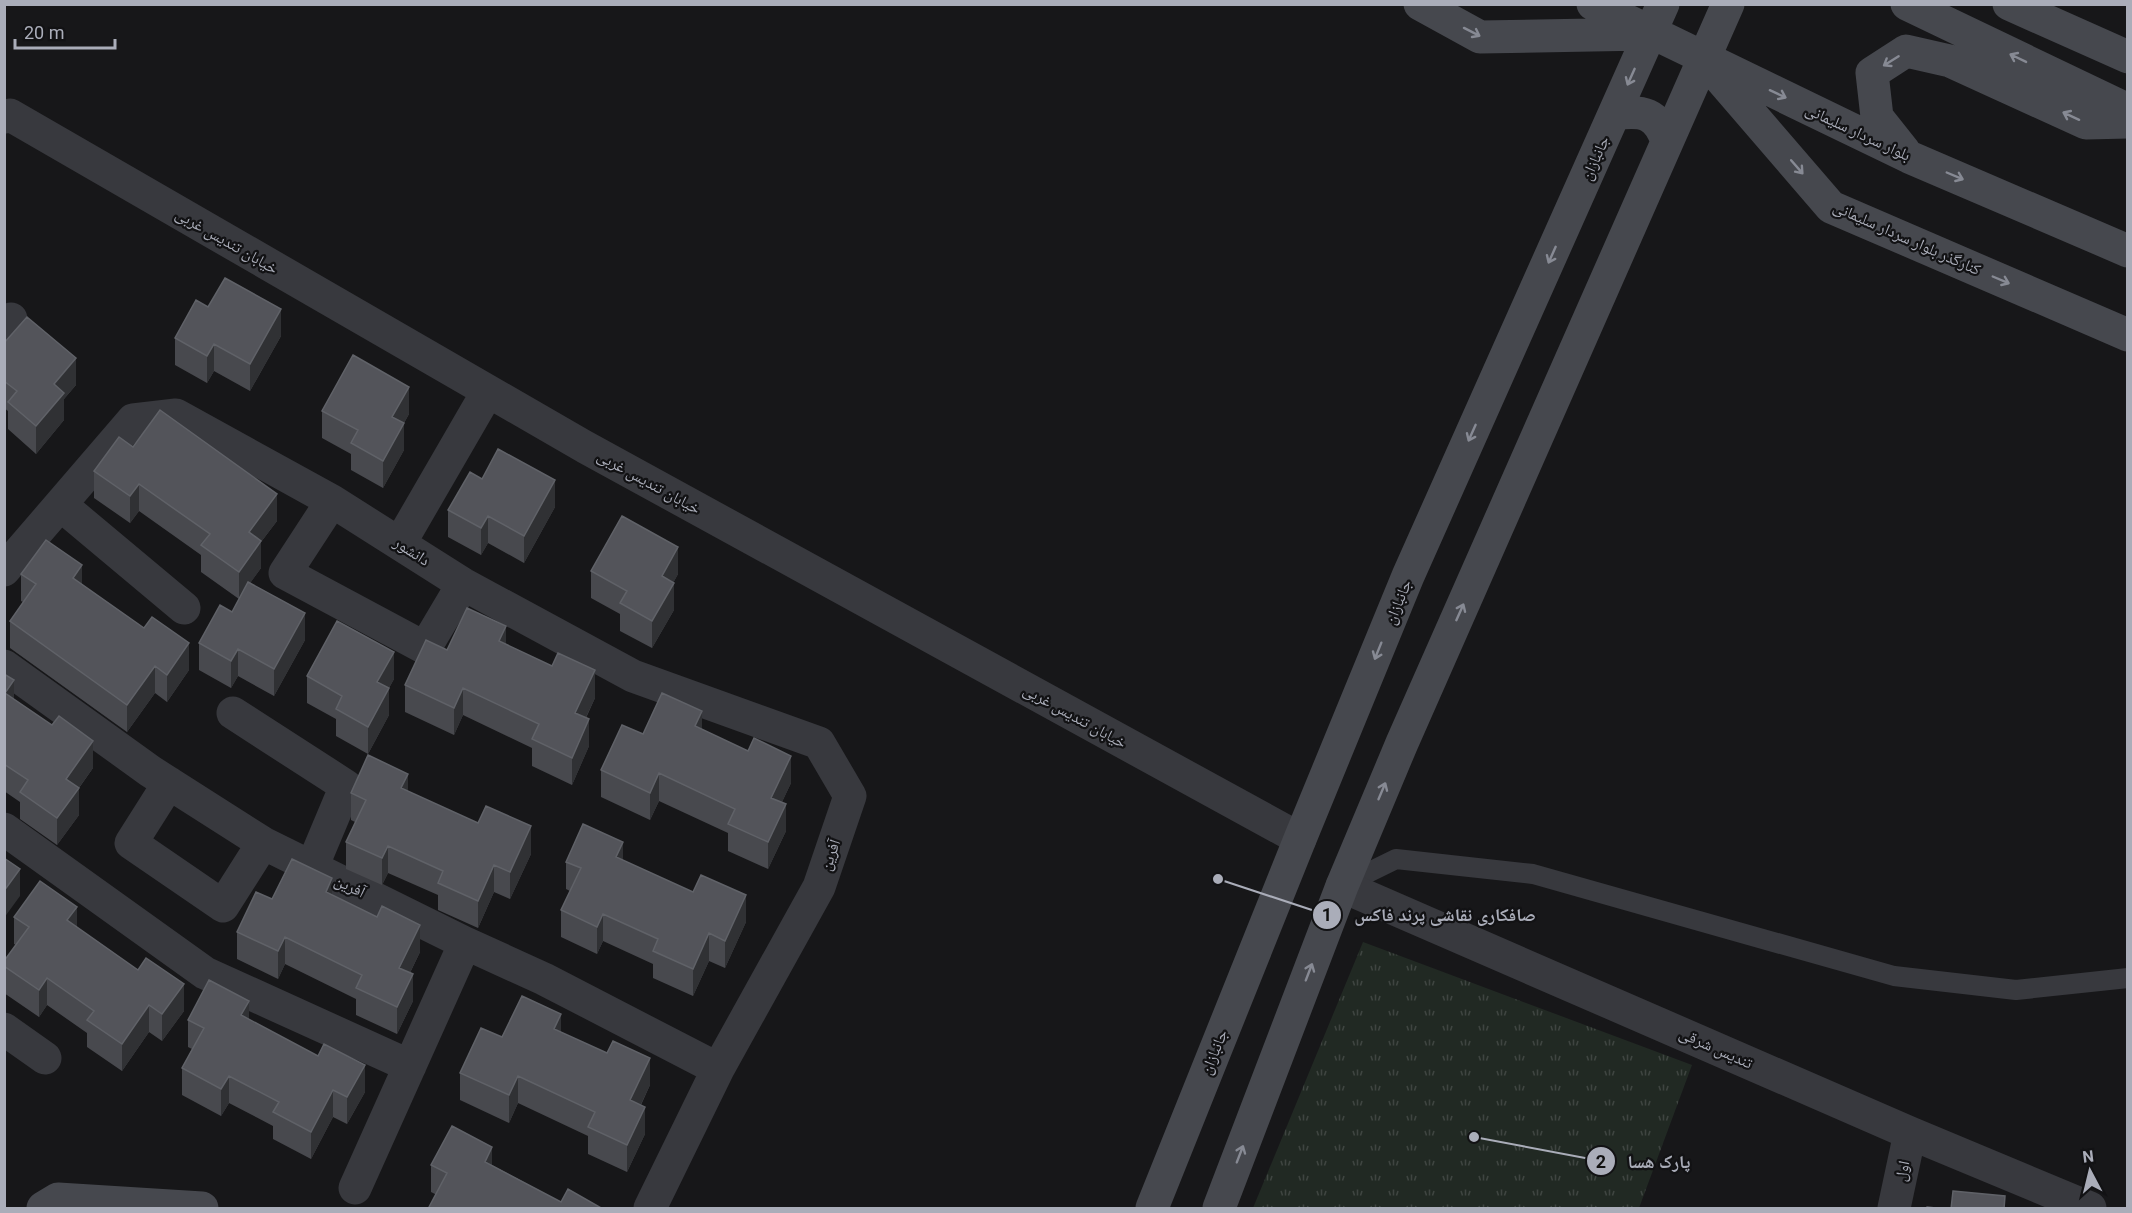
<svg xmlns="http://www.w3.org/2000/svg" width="2132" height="1213" font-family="Roboto,'Noto Naskh Arabic',sans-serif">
	<defs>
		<pattern id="grass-tufts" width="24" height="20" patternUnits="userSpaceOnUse" patternTransform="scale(1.5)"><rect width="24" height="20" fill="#212923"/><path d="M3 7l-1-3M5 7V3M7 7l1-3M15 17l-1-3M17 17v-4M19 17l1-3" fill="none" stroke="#3f4541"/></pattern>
	</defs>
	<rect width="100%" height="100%" fill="#171719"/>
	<path fill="url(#grass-tufts)" d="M1363,942l329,123 -53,143h-386z"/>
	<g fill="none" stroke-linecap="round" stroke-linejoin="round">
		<path stroke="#38393e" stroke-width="20" d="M1343,885l53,-26 137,15 361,102 122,14 112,-12"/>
		<path stroke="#38393e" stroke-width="33" d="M4,117l6,-2 575,332 715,392
			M4,326l7,-7
			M332,501l-47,72 140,75 38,-64
			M61,505l123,103
			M400,543l88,-152
			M4,570l129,-150 43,-5 156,86 131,83 170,92 186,67 31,53 -31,91 -101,182 -68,139
			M4,666l146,105 113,72 202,100 79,36 174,90
			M233,713l113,73 -34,81
			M169,783l-38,60 92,63 40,-63
			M4,829l201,144 205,93
			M1342,886l568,247 180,75
			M4,1029l41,29
			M355,1188l110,-245
			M1894,1208l16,-75"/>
		<path stroke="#46484e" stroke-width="33" d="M1420,4l60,33 167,-3
			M1593,4l316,153 219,94
			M1907,4l221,106
			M2009,4l119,53
			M1713,70l118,137 297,128
			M1615,114c28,-4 42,-1 52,27
			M1904,151l-27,-34 -5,-44 34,-22 44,10 136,62 42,-1
			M43,1208l15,-9 144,9
			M1152,1208l148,-369 108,-263 255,-572
			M1219,1208l123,-322 60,-143 326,-739"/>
	</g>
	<path fill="#48494e" d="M208,307l73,29 -31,55 -36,-20 -7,12 -32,-18v-27z
		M4,343l72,42 -12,14v21l-28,34 -28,-25v-18l-4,-3z
		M322,411l87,3 -5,9v27l-21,38 -32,-18v-16l-29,-16z
		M94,471l183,50 -16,21v26l-11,15 55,57 -31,56 -36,-20 -7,12 -32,-18v-27l33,-31 7,-13 -38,-27v-17l-62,-44 -9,12 -36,-25z
		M482,479l73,28 -31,56 -36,-20 -7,12 -33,-18v-27z
		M591,571l87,3 -5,9 1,27 -22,38 -32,-17v-17l-29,-16z
		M21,574l61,11 107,85 -22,32 -12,-9 -28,39 -117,-84v-27l13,-19 -2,-1z
		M506,644l89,54 -9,20 3,28 -17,39 -40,-19v-18l-69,-33 -9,20 -49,-23v-27l42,-35z
		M4,674l10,25 79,69 -14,20v27l-22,30 -37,-26v-17l-16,-11z
		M307,676l87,3 -5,9v27l-21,39 -32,-18v-17l-29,-16z
		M702,729l89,54 -9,19 4,29 -18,38 -40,-18v-18l-69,-32 -9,19 -49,-23v-27l42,-36z
		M408,791l123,63 -21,45 -16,-7 -16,36 -40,-18v-15l-50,-22 -6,12 -36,-16v-27l9,-20 -4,-2v-27z
		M623,860l123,62 -21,46 -16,-7 -16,35 -40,-18v-14l-50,-23 -6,13 -36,-17v-27l9,-19 -4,-2v-27z
		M332,895l88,57 -10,21 3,28 -16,33 -41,-19v-16l-71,-35 -7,15 -41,-20v-27l35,-33z
		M14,917l63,10 107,84 -22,30 -13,-9 -27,39 -35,-24v-14l-40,-28 -8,12 -35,-24v-32l12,-16 -2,-1z
		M249,1019l116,73 -18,32 -14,-7 -22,42 -38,-20v-13l-44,-23 -8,13 -39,-21v-27l10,-19 -4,-2v-27z
		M561,1032l89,53 -9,20 4,29 -18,38 -39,-18v-18l-70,-33 -9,20 -49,-23v-27l42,-36z
		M431,1165h61l69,37 -126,-8 -4,-2z"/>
	<path fill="#303134" d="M281,309v27l-31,55v-27z
		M214,344v27l-7,12v-27z
		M76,358v27l-12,14v21l-28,34v-28l18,-42z
		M409,387v27l-17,30v-27z
		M404,423v27l-21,38v-27z
		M555,480v27l-31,56v-27z
		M139,484v27l-9,12v-27z
		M277,494v27l-16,21v26l-22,31v-27l10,-40z
		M488,516v27l-7,12v-27z
		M678,547v27l-16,29v-27z
		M82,565v27l-9,-14z
		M674,583v27l-22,38v-27z
		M305,613v27l-31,56v-27z
		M506,626v27l-7,-12z
		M189,643v27l-22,32v-27z
		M238,649v27l-7,12v-27z
		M394,652v27l-17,30v-27z
		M155,666v27l-28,39v-27z
		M595,670v28l-20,42v-27z
		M14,680v27l-9,-14z
		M389,688v27l-21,39v-27z
		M463,688v27l-9,20v-27z
		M702,711v27l-7,-12z
		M589,719v27l-17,39v-27z
		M93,741v27l-15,21 1,-1v27l-22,30v-27l9,-39z
		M791,756v27l-20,42v-27z
		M659,773v28l-9,19v-27z
		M408,774v27l-7,-13z
		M786,804v27l-18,38v-27z
		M531,826v28l-21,45v-27z
		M623,842v27l-7,-12z
		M388,846v27l-6,12v-27z
		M494,865v27l-16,36v-27z
		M20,869v27l-16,22v-27z
		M332,878v27l-6,-13z
		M746,895v27l-21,46v-27z
		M77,907v27l-10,-14z
		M603,914v27l-6,13v-27z
		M420,925v27l-21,43v-27z
		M709,933v28l-16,35v-27z
		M285,937v27l-7,15v-28z
		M413,974v27l-16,33v-27z
		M47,978v27l-8,12v-27z
		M184,984v27l-22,30v-27z
		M249,1001v27l-8,-13z
		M149,1005v27l-27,39v-27z
		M561,1014v27l-7,-12z
		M650,1058v27l-20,42v-27z
		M365,1065v27l-18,32v-27z
		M229,1076v27l-8,13v-27z
		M518,1076v27l-9,20v-28z
		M333,1090v27l-22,42v-27z
		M645,1107v27l-18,38v-27z
		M492,1147v27l-7,-12z"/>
	<path fill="#53545a" stroke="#606268" stroke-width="1.5" d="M225,278l56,31 -31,55 -36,-20 -7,12 -32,-18 21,-38 12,7z
		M27,317l49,41 -22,26 10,9 -28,33 -28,-24 9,-11 -13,-10v-38z
		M353,355l56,32 -17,30 12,6 -21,38 -32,-18 7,-13 -36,-19z
		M160,410l117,84 -28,38 12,9 -22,31 -38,-27 9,-11 -71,-50 -9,12 -36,-25 25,-34 14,10z
		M498,449l57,31 -31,56 -36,-20 -7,12 -33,-18 22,-38 12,7z
		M622,516l56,31 -16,29 12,7 -22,38 -32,-18 7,-12 -36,-20z
		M46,540l36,25 -9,13 71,50 8,-11 37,26 -22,32 -12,-9 -28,39 -117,-84 26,-37 -15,-10z
		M248,582l57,31 -31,56 -36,-20 -7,12 -32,-18 21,-38 12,7z
		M467,608l39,18 -7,15 53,25 6,-13 37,17 -20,43 14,6 -17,39 -40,-19 7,-15 -76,-36 -9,20 -49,-23 21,-45 21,10z
		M337,621l57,31 -17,30 12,6 -21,39 -32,-18 6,-13 -35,-20z
		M4,674l10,6 -9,13 47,32 7,-9 34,25 -27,38 13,9 -22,30 -37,-26 8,-12 -24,-16z
		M662,693l40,18 -7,15 53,25 6,-13 37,18 -20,42 15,6 -18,38 -40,-18 7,-15 -76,-36 -9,20 -49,-23 21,-45 21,9z
		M368,755l40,19 -7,14 77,35 8,-17 45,20 -21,46 -16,-7 -16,36 -40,-18 5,-12 -55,-25 -6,12 -36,-16 20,-42 -15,-7z
		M583,824l40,18 -7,15 77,35 8,-17 45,20 -21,46 -16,-8 -16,36 -40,-18 5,-12 -55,-25 -6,13 -36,-17 20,-42 -15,-6z
		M4,858l16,11 -16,22z
		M292,859l40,19 -6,14 51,25 5,-11 38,19 -21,43 14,6 -16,33 -41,-19 6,-13 -77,-38 -7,14 -41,-19 19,-40 16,7z
		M40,881l37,26 -10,13 71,50 8,-12 38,26 -22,30 -13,-9 -27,39 -35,-24 7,-9 -47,-33 -8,12 -35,-24v-5l25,-34 -15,-10z
		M209,980l40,21 -8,14 77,41 6,-12 41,21 -18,32 -14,-7 -22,42 -38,-20 6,-10 -50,-26 -8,13 -39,-21 22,-40 -16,-8z
		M522,996l39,18 -7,15 53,24 6,-12 37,17 -20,42 15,7 -18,38 -39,-18 7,-15 -77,-36 -9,19 -49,-22 21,-45 21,9z
		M452,1126l40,21 -7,15 76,40 7,-13 35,20h-175l19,-36 -16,-8z
		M1953,1191l52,5 -1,13h-53z
		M1927,1207l18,2h-19z"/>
	<defs><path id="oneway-shaft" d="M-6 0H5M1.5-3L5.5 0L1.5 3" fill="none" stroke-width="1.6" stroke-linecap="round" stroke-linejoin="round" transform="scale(1.5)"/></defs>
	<g stroke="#878a94">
		<use href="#oneway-shaft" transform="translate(1472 32) rotate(27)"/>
		<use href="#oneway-shaft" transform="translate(2018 58) rotate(-154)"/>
		<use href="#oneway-shaft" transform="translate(1891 61) rotate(148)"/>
		<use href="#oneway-shaft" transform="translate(1631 77) rotate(114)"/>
		<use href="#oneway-shaft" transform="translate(1778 94) rotate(25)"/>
		<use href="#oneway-shaft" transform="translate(2071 116) rotate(-155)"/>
		<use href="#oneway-shaft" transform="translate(1797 167) rotate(49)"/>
		<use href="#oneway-shaft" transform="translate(1955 176) rotate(23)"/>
		<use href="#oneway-shaft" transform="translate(1552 255) rotate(114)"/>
		<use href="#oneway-shaft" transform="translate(2001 280) rotate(23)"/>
		<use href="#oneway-shaft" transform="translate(1472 433) rotate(114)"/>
		<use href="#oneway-shaft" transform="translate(1460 612) rotate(-66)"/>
		<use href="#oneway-shaft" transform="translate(1378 651) rotate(112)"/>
		<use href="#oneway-shaft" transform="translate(1382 791) rotate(-67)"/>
		<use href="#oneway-shaft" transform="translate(1309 972) rotate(-69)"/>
		<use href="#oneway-shaft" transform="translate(1240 1154) rotate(-69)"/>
	</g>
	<g text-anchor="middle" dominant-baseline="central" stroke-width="4.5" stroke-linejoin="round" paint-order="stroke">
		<g font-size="16" fill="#aaadb9" stroke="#121214">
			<text transform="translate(1858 132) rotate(25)">بلوار سردار سلیمانی</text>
			<text transform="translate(1595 158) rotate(-66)">جانبازان</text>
			<text transform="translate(1907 238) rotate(24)">کنارگذر بلوار سردار سلیمانی</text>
			<text transform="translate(227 241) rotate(30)">خیابان تندیس غربی</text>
			<text transform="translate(649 482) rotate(29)">خیابان تندیس غربی</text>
			<text transform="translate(412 551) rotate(33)">دانشور</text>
			<text transform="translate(1398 602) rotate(-68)">جانبازان</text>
			<text transform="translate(1075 716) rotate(29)">خیابان تندیس غربی</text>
			<text transform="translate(830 855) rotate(-71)">آفرین</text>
			<text transform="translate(350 886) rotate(26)">آفرین</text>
			<text transform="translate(1716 1048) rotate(24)">تندیس شرقی</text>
			<text transform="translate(1214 1052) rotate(-68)">جانبازان</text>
			<text transform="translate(1902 1171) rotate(-78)">اول</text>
		</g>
	</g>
	<path fill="none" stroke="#aaadb9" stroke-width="2" d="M1218 879L1327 915M1474 1137L1601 1161"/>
	<g fill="#aaadb9" stroke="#121214" stroke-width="2">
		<circle cx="1218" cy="879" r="6"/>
		<circle cx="1474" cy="1137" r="6"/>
		<circle cx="1327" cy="915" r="15"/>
		<circle cx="1601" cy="1161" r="15"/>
	</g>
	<g font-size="18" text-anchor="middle" font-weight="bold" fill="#111">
		<text x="1327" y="921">1</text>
		<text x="1601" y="1168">2</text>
	</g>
	<g font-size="18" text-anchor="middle" font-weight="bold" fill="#aaadb9" stroke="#121214" stroke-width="4.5" stroke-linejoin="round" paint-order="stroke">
		<text x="1445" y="921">صافکاری نقاشی پرند فاکس</text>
		<text x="1659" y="1168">پارک هسا</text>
	</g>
	<rect width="2132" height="1213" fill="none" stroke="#aaadb9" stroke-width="12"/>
	<g transform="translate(2090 1171) rotate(353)" stroke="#121214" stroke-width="4.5" paint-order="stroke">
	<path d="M0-4.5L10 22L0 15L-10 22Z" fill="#aaadb9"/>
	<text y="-9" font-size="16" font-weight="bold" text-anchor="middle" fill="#aaadb9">N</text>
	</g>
	<path d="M15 39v9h100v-9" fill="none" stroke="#aaadb9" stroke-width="3"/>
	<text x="24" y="39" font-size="18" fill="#aaadb9" stroke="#121214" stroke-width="4.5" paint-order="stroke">20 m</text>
</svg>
